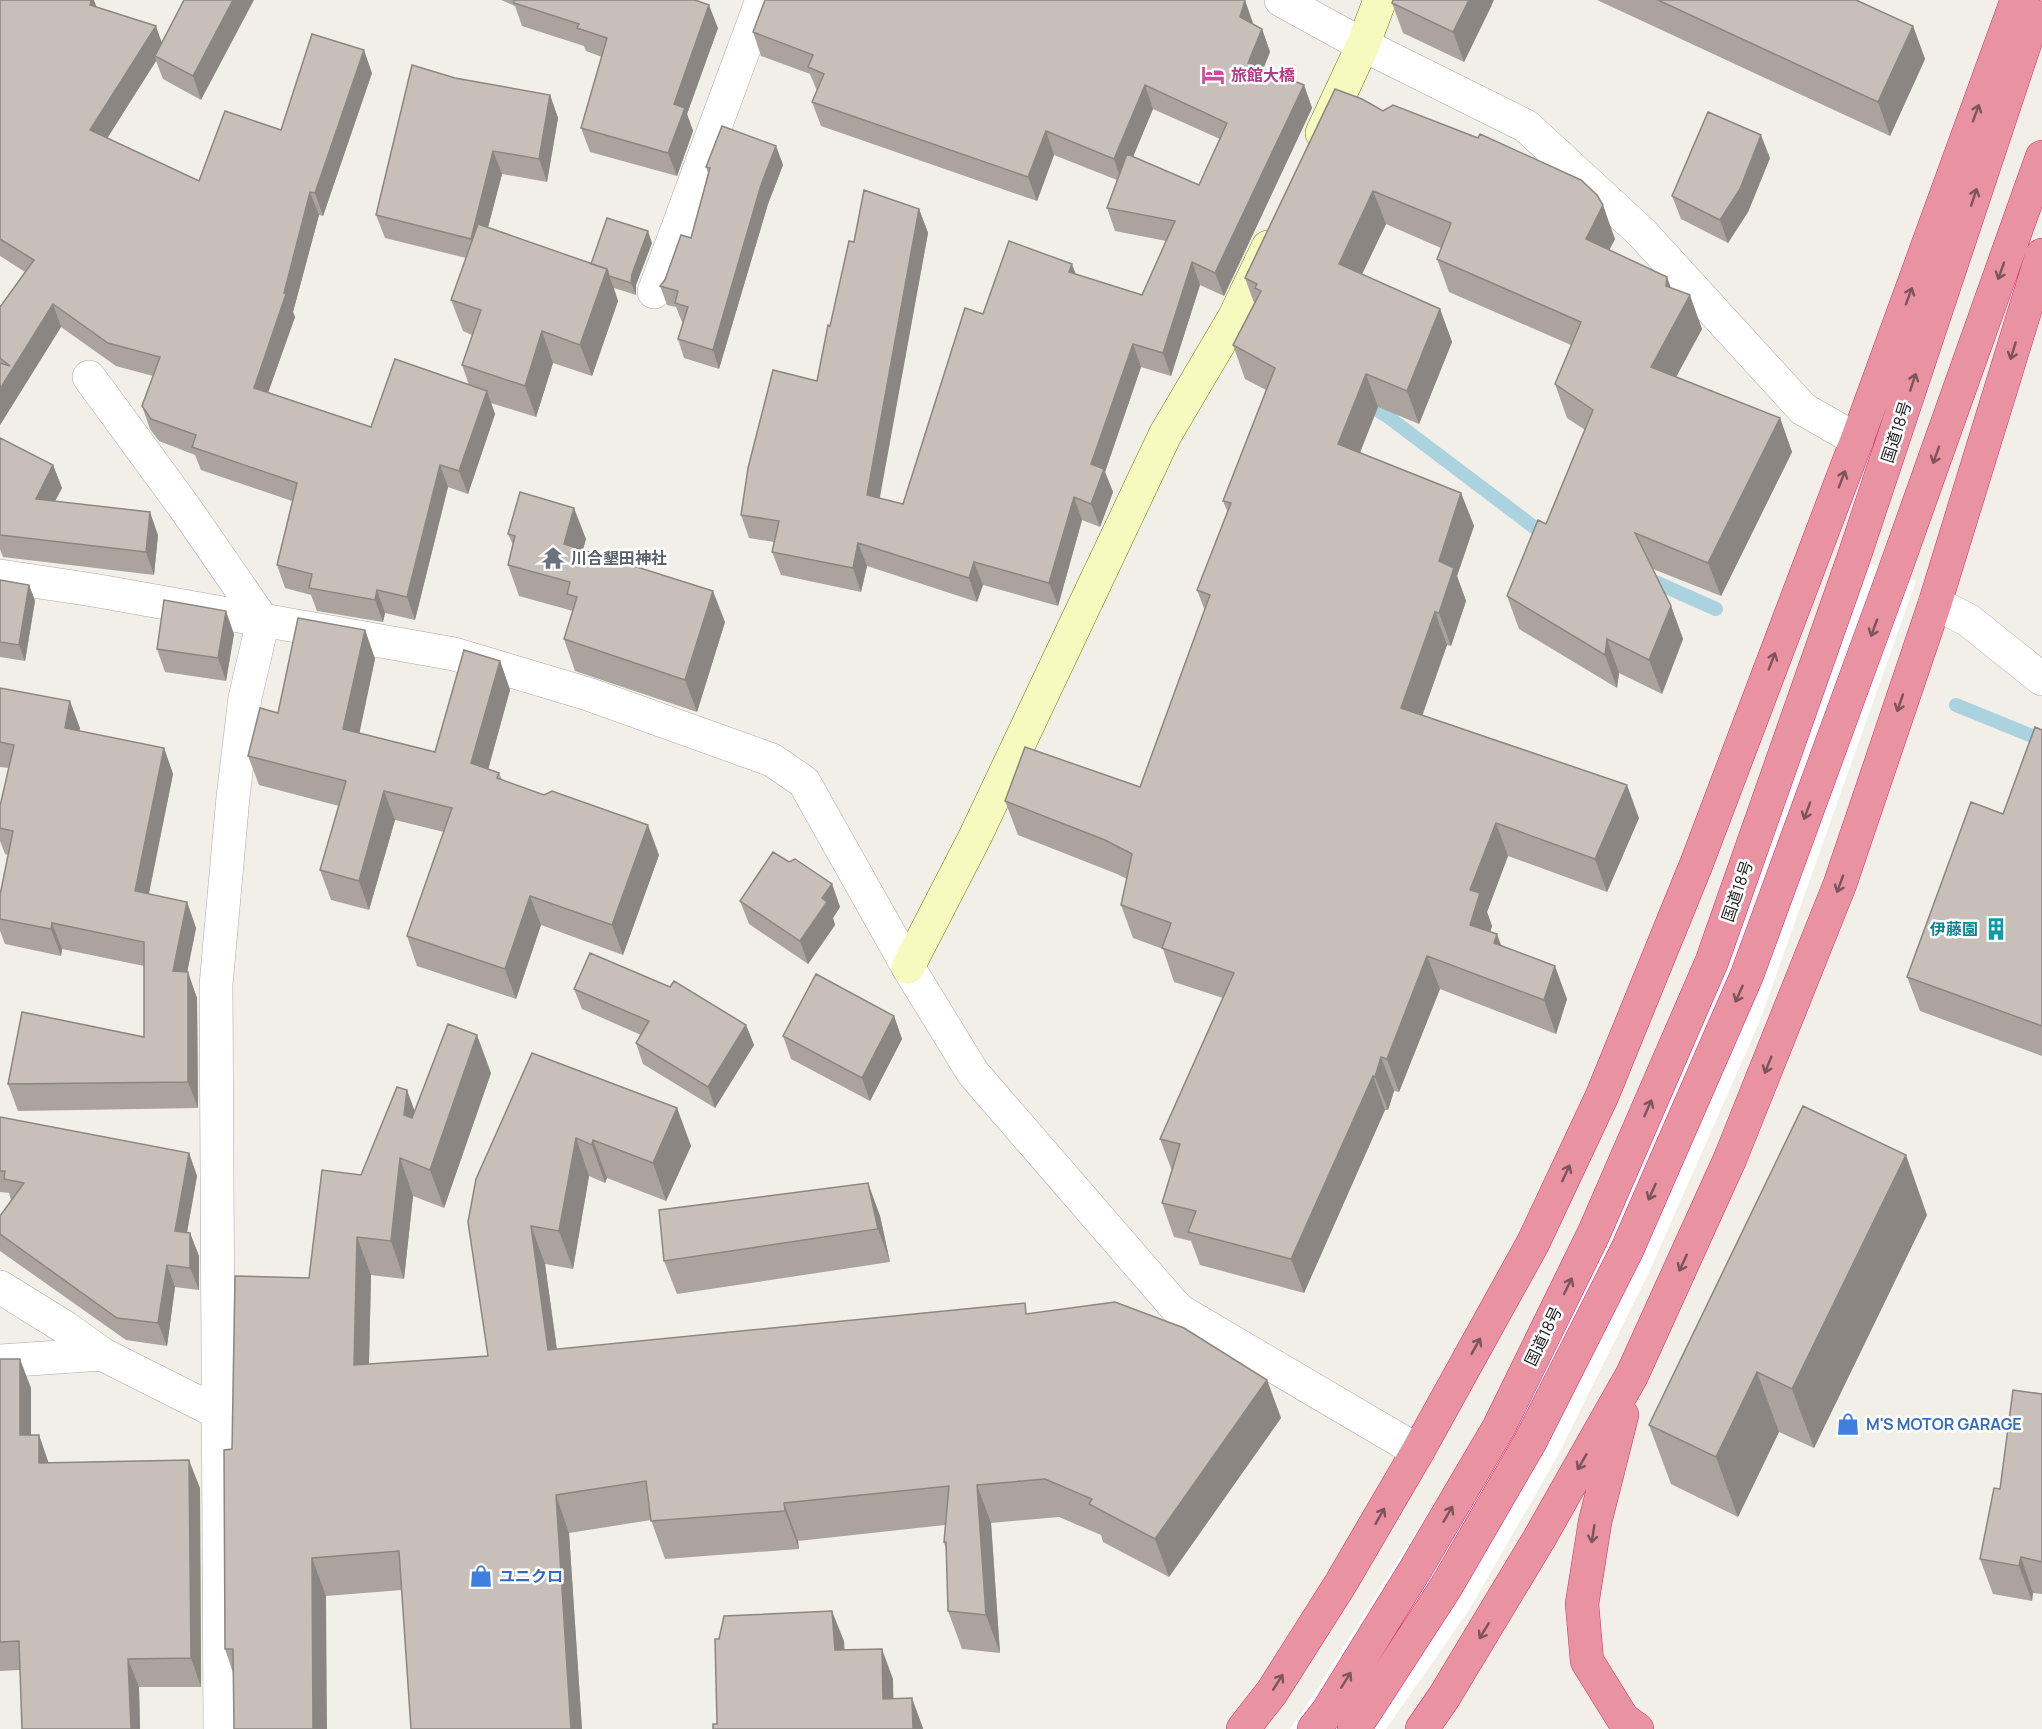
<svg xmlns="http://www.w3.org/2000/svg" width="2042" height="1729" font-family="Manrope,'Noto Sans JP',sans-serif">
	<rect width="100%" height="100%" fill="#f2efe9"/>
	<path fill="#fff" d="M1841,552l75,29 -157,442 -110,249 -92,185 -88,153 -83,119h-96l26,-38 155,-247 78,-149 160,-372z"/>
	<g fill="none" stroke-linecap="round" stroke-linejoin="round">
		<path stroke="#aad3df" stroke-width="14" d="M1363,401l24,15 155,117 7,3
			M1644,577l72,32
			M1956,705l86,35"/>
		<g stroke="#a9a9a9" stroke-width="34">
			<path id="street" d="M1281,0l82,45 163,81 116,107 161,176 54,31
				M654,292l108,-292
				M89,377l96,131 78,113 -18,77 -12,99 -17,188 4,744
				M0,576l93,14 361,64 134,40 184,66 32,22 104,185 65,106 200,231 7,7 238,140
				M1935,603l33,17 74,59
				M0,1287l66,41 36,26 117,59
				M0,1361l102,-7"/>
		</g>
		<g stroke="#707d05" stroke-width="34">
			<path id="secondary" d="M1322,133l41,-88 17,-45
				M908,967l67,-130 190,-402 69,-117 34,-71"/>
		</g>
		<g stroke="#dc2a67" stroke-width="34">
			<path id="highway" d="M1622,1415l-27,107 -13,82 5,57 36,58 14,10
				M1243,1729l29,-37 69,-109 77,-132 115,-208 69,-147 94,-231 161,-425 160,-440
				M1314,1729l14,-18 87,-141 84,-143 95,-194 118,-272 142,-404 180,-541
				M1354,1729l92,-142 84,-145 97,-192 120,-275 147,-402 148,-416
				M1422,1729l22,-32 95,-158 93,-164 98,-216 110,-275 95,-281 107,-348"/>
		</g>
		<use href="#street" stroke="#fff" stroke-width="33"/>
		<use href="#secondary" stroke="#f7fabf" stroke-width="33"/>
		<use href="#highway" stroke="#e892a2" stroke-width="33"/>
	</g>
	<path fill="#aba49e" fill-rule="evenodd" d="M0,0l97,7 65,35 22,-42 17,100 -38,-21 -7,-18 -49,77 92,43 173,-108 -49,143 -4,-1 -26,97 2,5 -27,75 103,35 98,-42 -7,-20 10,-30 -9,-4 -12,-31 15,-42 -81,-20 -9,-23 79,-137 95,17 8,23 -11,64 -45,-8 -14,53 103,37 61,-21 -16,42v10l-22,-7 4,13 -26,75 -39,-13 -17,54 -45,-14 4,11 -27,80 -20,-7 -33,133 -30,-7 -2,9 -66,-11 -6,-16 -26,-7 -8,-23 15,-64 -91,-31 -6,-15 -36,-14 -9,-12 -8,-23 11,-30 -37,-10 -55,-39 -61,98v-118l25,-35 -25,-16z
		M501,0h194l23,28 -31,86 6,17 -16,45 -87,-24 -9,-24 21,-71 -16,-6 -2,-5 -62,-20 -7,-20z
		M1597,0h259l57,26 12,33 -35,77z
		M1392,3l100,2 -28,57 -61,-29z
		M1253,23v1l9,5 8,23 -7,17 41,16 8,23 -88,188 -24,-11 -29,91 -30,-9 -36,105 8,20 -13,35 -18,-7 -24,86 -75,-21 -6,17 -110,-36 -6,26 -80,-17 -9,-23 2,-10 -25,-4 -8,-23 76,-134 13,-55 24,-84 65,-33 9,24 -49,265 24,6 80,-190 93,-39 66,20 24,-54 -51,-10 -8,-23 10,-28 -63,-25 -17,46 -216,-75 -9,-24 5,-11 -7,-17 -49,-18 -8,-24zM1153,109l67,30 -21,46 -66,-28z
		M1335,89l280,150 -6,11 62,38 31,41 -26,48 104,41 12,34 -71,144 -68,-27 18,37 12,33 -21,55 -43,-21 -2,15 -98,-59 -12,-33 39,-72 39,-94 -18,-12 -12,-34 16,-39 -122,-53 -12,-33 4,-11 -55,-24 -24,50 78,35 12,33 -33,82 -41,-17 -18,46 101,40 13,33 -17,50 9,25 -15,45 -4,-1 -25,71 217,102 -32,74 -99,-36 -21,56 5,14 -2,6 11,13 66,54 -11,35 -116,-45 -41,103 -5,-1 -6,19h-3l-81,183 -104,-28 -9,-24 -17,-4 -12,-34 10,-32 -12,-32 63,-141 -49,-16 -11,-33 -30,-11 -12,-33 6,-26 -10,-5 -99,-39 -13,-34 135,-14 65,-176 -8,-21 31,-77 -5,-12 43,-111 -21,-11 -12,-34 21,-42 -9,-25z
		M776,146l7,19 -15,39 -49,165 -35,-11 -6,-19 5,-16 -1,-1 -6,-15 -9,-2 -7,-19 31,-48 17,-65 -2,-6z
		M1770,158l-22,54 -20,31 -47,-24 -9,-23z
		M0,438l53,27 9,23 -7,13 103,34 -4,40 -151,-18 -3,-8z
		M508,534l78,5 -3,11 142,72 -28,90 -122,-41 -11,-32 9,-28 -54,-15 -11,-31 5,-20z
		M0,580l29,5 6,16 -10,60 -25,-4z
		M365,630l10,29 -16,74 76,19 65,-91 10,29 -22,79 11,4 3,7 157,75 -36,100 -82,-30 -25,74 -99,-33 -10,-30 37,-104 -49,-12 -26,90 -38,-10 -11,-30 19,-64 -80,-21 -11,-29 30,-43z
		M234,634l-8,47 -61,-9 -8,-23z
		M0,688l80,40 -1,3 85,17 9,26 -24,120 38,8 9,26 -9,44 10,26 1,110 -180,3 -10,-27 136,-47v-71l-82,-17 -1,7 -56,-12 -5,-13v-36l8,-40 -3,-1 -5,-13v-35l9,-38 -9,-1z
		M2042,730v326l-122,-45 -13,-34 96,-163z
		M789,862l43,22 8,23 -7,11 2,7 -27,39 -59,-40 -9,-23z
		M574,989l172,36 8,20 -39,63 -72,-44 -7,-21 5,-8 -59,-26z
		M894,1016l8,23 -32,62 -79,-42 -8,-23z
		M532,1053l145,55 14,38 -25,55 -59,-23 -2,5 -16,-7 -16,93 -28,-5 12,85 472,-35 238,66 14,38 -112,159 -66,-35 -2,-7 -42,-18 -68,6 9,130 -38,-4 -14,-38 -2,-61 -2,-8 1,-17 -147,16 1,8 -134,10 -14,-39 -82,13 13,196h-171l-9,-139 -76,6 -93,77 -8,-24 7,-200 77,-171 52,-103 54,-64 76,-38 -47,135 -31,-12 -9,83 -33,-4 -2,89 119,-8z
		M0,1117l189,36 8,23 -10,57h3l9,23v34l-24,-3 -8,59 -41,-6 -126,-89v-35l11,-16 -2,-7 -9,-1z
		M868,1183l12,33 10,46 -213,32 -13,-33z
		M1927,1215l-113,233 -35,-16 -41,85 -67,-33 -22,-59z
		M0,1359l31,29v47h8l9,27 152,26 1,199h-62l1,42h-118l-2,-59 -20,1z
		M2042,1394v200l-9,-1 -1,8 -39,-7 -13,-35 20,-70z"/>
	<path fill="#8b8681" d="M91,0h3l7,19 -11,-14z
		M233,0h21l-53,100 -8,-24z
		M1245,0l8,23 -4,18 -9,-24z
		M1469,0h25l-30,62 -11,-30z
		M709,5l9,23 -31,86 6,17 -16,45 -9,-23 6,-49z
		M156,26l8,23 -9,7 1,5 -58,92 -8,-23z
		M1913,26l12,33 -35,77 -12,-34z
		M1262,29l8,23 -14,35 -8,-24z
		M364,50l8,23 -49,143 -8,-23z
		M1145,85l8,24 -31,74 -8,-24z
		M1304,85l8,23 -88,188 -9,-23z
		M550,95l8,23 -11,64 -8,-23z
		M1046,131l8,24 -17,46 -9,-24z
		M1761,135l9,23 -22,54 -20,31 -8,-23z
		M776,146l7,19 -15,39 -49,165 -6,-19 48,-165z
		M493,151l9,23 -23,88 -8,-23z
		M1373,191l13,33 -35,73 -12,-33z
		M310,192l9,23 -26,97 2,5 -33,93 -8,-22 30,-95z
		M1603,205l12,34 -17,33 -12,-33z
		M919,209l9,24 -52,286 -9,-24z
		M648,231l4,12 -16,42v10l-5,-12 1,-9z
		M1192,262l8,23 -29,91 -8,-23z
		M1072,264l9,24 -12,-16z
		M607,269l11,32 -26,75 -12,-31z
		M1667,277l12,33 11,-15 12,34 -39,72 -12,-34z
		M53,304l8,23 -61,98v-36z
		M1440,309l12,33 -33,82 -12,-33z
		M542,331l11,32 -17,54 -11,-31z
		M1133,344l8,23 -36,105 8,20 -13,35 -9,-23v-40z
		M1366,374l12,33 -28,70 -12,-33z
		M487,391l8,23 -27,80 -9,-23z
		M1780,418l12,34 -71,144 -13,-33z
		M53,465l9,23 -18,34 -8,-23z
		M440,465l8,22 -33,133 -8,-23z
		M1461,493l13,33 -17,50 9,25 -15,45 -12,-33v-52z
		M1074,497l8,23 -24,86 -9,-23z
		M574,508l12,31 -11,37 -11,-32z
		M150,512l8,23 -4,40 -8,-23z
		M858,543l9,23 -6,26 -8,-24z
		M974,562l9,23 -6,17 -8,-24z
		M29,585l6,16 -10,60 -6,-16z
		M377,590l8,23 -2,9 -8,-22z
		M713,591l12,31 -28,90 -12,-32z
		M1671,606l12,33 -21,55 -13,-34z
		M226,611l8,23 -8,47 -8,-23z
		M1435,612l12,33 -34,97 -12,-34z
		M365,630l10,29 -21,100 -11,-30z
		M1607,639l12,34 -2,15 -12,-33z
		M500,661l10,29 -28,102 -11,-29z
		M70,701l10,27 -5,27 -10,-27z
		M164,748l9,26 -29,143 -9,-26z
		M1627,785l12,33 -32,74 -12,-33z
		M384,791l11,29 -26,90 -10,-29z
		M1496,823l12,33 -21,56 5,14 -10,33 -12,-34v-35z
		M648,825l11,30 -36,100 -11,-30z
		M832,884l8,23 -7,11 2,7 -27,39 -8,-23 22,-43z
		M530,896l11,29 -25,74 -11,-30z
		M187,902l9,26 -14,70 -9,-27z
		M52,923l10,26 -1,7 -10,-27z
		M1497,934l12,33 -15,-24z
		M1427,956l13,33 -41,103 -12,-33z
		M1555,966l12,33 -11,35 -12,-34z
		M188,972l9,26 1,110 -10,-26z
		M894,1016l8,23 -32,62 -8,-23z
		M746,1025l8,20 -39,63 -7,-21z
		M477,1035l14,38 -47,135 -14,-38z
		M1381,1057l13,34 -6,19 -13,-33z
		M1373,1076l12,34 -81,183 -13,-34z
		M407,1090l14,38 -17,-13z
		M677,1108l14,38 -25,55 -13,-38z
		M576,1138l13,38 -16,93 -14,-38z
		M593,1140l14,38 -2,5 -13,-38z
		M189,1153l8,23 -14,78 -8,-23z
		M1906,1155l21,60 -113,233 -22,-59z
		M400,1158l13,38 -9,83 -13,-38z
		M868,1183l12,33 10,46 -12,-33z
		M531,1226l14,38 17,124 -14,-38z
		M190,1233l9,23v34l-9,-22z
		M357,1237l14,38 -3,128 -14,-38z
		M167,1265l8,22 -8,59 -9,-23z
		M20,1359l11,29v76l-11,-29z
		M1757,1372l22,60 -41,85 -22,-60z
		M1267,1380l14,38 -112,159 -14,-38z
		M39,1435l10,29 -10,-1z
		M189,1460l11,28 1,199 -10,-29z
		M977,1485l14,38 9,130 -14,-38z
		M556,1495l13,38 13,196h-11z
		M784,1503l14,38 1,8 -14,-38z
		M2021,1557l12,36 -1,8 -13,-35z
		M312,1558l14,38 1,133h-14z
		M832,1611l12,30 2,39 -11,-30z
		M882,1649l11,30 1,50 -11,-30z
		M128,1659l11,28 1,42h-9z
		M912,1698l11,30v1h-10z"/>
	<path fill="#c7bfb8" stroke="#8b8681" stroke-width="1.5" d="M0,0h91l-1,5 66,21 -66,104 109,51 26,-70 56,19 31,-96 52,16 -49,143 -5,-1 -26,101 2,1 -32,94 117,39 24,-68 92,32 -28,80 -19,-6 -33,132 -30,-7 -2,10 -66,-12 3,-14 -35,-9 20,-82 -105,-36 4,-12 -45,-16 -9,-13 18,-49 -52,-14 -55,-39 -53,85v-26l10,3 -10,-8v-51l34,-47 -34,-21z
		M184,0h49l-40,76 -38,-20z
		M514,0h181l14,5 -35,99 11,4 -17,45 -87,-25 26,-90 -30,-10 2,-4 -65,-21z
		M765,0h480l-5,17 22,12 -14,34 56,22 -89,188 -23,-11 -29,91 -30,-9 -42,120 13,5 -13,35 -17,-7 -25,86 -75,-21 -5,16 -111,-35 -5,25 -81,-16 7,-31 -38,-6 7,-47 25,-98 44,11 11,-56 2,1 19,-85 5,1 10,-52 55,19 -52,286 36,9 62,-196 18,6 26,-73 63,23 -3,8 73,23 33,-74 -68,-13 20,-54 72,31 28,-62 -82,-38 -31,74 -68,-28 -18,46 -216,-75 12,-28 -16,-7 5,-12 -60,-23z
		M1393,0h76l-16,32 -61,-29z
		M1658,0h198l57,26 -35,76z
		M412,65l43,13 95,17 -11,64 -46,-8 -22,88 -95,-24z
		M1335,89l27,10 21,12 10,-6 85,33 2,-4 101,46 16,15 6,10 -17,34 81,38 -1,9 24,9 -39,72 129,51 -72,145 -73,-30 36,73 -22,54 -42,-21 -2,16 -98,-59 31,-76 8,4 47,-114 -38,-26 26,-62 -144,-63 14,-36 -78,-32 -34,73 101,45 -33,82 -41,-17 -28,70 123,49 -22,68 15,7 -15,45 -4,-1 -34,96 226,77 -32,74 -99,-36 -26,67 10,3 -10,32 27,9 -3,9 61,23 -11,34 -117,-44 -40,103 -6,-2 -6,20 -2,-1 -82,183 -103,-27 8,-21 -34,-8 18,-59 -20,-5 74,-166 -72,-25 9,-25 -50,-18 11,-51 -27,-14 -100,-39 20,-54 115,40 70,-192 -13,-5 34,-87 -8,-2 52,-133 -42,-23 28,-54 -6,-3 2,-4 -12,-6z
		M1708,112l53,23 -21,54 -20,31 -48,-24z
		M722,126l54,20 -15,39 -48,165 -35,-11 10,-32 -13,-4 3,-12 -18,-5 5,-6 16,-45 10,3 19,-70 -4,-1z
		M607,218l41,13 -16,43 -1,9 -22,-7 -2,-7 -16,-5z
		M478,224l129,45 -27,76 -38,-14 -17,55 -63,-21 19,-55 -30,-10z
		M0,438l53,27 -17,34 114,13 -4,40 -146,-17z
		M520,492l54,16 -10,36 149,47 -28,89 -121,-41 13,-42 -10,-3 3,-12 -62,-17 7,-29 -7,-2z
		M0,580l29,5 -10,60 -19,-3z
		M164,600l62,11 -8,47 -61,-9z
		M298,618l67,12 -22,99 92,23 29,-102 36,11 -29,102 28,10 -2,5 47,17 8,-4 96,34 -36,100 -82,-29 -25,73 -98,-33 45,-128 -68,-17 -25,90 -39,-11 26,-89 -98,-25 12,-48 18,5z
		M0,688l70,13 -5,27 99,20 -29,143 52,11 -14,69 15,1v110l-180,2 14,-72 122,25v-95l-92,-19 -1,6 -51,-10v-24l13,-64 -13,-3v-22l14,-61 -14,-3z
		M2035,727l7,3v296l-135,-49 64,-175 32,12z
		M773,852l16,10 6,-3 37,25 -10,14 5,4 -27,39 -60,-40z
		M590,953l80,34 4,-6 72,44 -38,62 -72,-44 13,-22 -75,-32z
		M816,974l78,42 -32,62 -79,-42z
		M448,1024l29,11 -47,135 -30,-12 -9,83 -34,-4 -3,128 134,-9 -20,-134 8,-43 56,-126 145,55 -24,55 -60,-23 -1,5 -16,-7 -17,93 -28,-5 17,124 477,-47 1,11 89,-12 69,26 83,52 -112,159 -66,-35 3,-5 -47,-20 -68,6 9,130 -38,-4 -2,-69h-2l5,-56 -165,17 1,8 -134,10 -5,-40 -90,14 15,234h-160l-12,-178 -87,7 1,171h-79l-1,-80h-8l-1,-199 8,-1 3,-173 74,2 13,-108 39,5 36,-88 10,3 -3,25 8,3z
		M1803,1106l103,49 -114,234 -35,-17 -41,85 -67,-32z
		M0,1117l189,36 -14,78 15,2v35l-23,-3 -9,58 -41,-5 -117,-84v-18l24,-33 -20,-4 1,-8h-5z
		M868,1183l10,46 -214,32 -5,-51z
		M0,1359h20v76h19v28l150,-3 2,198 -63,1 3,70h-109l-3,-88 -19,1z
		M2013,1390l29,4v168l-21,-5 -2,9 -39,-7 14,-71 6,1z
		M832,1611l3,39 47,-1 1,50 29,-1 1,31h-200v-5h4l-2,-85h4l5,-23z"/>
	<defs><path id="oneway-shaft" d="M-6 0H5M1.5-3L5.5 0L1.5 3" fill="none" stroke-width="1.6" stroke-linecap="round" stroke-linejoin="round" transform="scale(1.5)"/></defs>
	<g stroke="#7b545c">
		<use href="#oneway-shaft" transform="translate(1976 113) rotate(-70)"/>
		<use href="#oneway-shaft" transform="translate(1974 197) rotate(-72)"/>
		<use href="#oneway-shaft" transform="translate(2001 271) rotate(110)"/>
		<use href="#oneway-shaft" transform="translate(1909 296) rotate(-70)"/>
		<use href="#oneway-shaft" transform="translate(2013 351) rotate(107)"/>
		<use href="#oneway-shaft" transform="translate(1913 382) rotate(-72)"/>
		<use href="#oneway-shaft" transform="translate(1936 455) rotate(110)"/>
		<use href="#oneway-shaft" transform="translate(1842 479) rotate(-69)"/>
		<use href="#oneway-shaft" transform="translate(1874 628) rotate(110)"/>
		<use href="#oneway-shaft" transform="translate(1772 661) rotate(-69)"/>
		<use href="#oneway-shaft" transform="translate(1900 703) rotate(109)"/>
		<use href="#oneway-shaft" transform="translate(1807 811) rotate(110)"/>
		<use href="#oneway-shaft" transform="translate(1840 884) rotate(110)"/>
		<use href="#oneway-shaft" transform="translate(1739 994) rotate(114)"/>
		<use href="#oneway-shaft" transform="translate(1768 1065) rotate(112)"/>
		<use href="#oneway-shaft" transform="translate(1648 1108) rotate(-66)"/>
		<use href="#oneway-shaft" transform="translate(1566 1173) rotate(-65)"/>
		<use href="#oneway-shaft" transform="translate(1652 1192) rotate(114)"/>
		<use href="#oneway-shaft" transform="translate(1683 1263) rotate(115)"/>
		<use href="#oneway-shaft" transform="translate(1568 1286) rotate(-64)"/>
		<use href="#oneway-shaft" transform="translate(1476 1346) rotate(-61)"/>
		<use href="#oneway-shaft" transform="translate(1582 1462) rotate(120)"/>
		<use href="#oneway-shaft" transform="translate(1448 1514) rotate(-60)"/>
		<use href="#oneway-shaft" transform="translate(1380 1516) rotate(-60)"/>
		<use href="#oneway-shaft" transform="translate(1593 1534) rotate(99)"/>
		<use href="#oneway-shaft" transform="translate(1484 1631) rotate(121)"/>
		<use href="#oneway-shaft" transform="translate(1346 1680) rotate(-58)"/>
		<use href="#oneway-shaft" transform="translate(1278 1682) rotate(-58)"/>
	</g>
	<defs>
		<g id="hotel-bare" transform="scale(1.8)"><path d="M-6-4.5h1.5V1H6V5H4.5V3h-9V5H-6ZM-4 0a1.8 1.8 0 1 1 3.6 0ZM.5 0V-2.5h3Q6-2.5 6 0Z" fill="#d1479c" stroke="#fff" stroke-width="2.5" paint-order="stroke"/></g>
		<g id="temple-bare" transform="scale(1.8)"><path d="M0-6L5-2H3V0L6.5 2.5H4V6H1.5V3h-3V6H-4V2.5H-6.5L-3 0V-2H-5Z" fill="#6b7280" stroke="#fff" stroke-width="2.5" paint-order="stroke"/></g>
		<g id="building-bare" transform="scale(1.8)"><path d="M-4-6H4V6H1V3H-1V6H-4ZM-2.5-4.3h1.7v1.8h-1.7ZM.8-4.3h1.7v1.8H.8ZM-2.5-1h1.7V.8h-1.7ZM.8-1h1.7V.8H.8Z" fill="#0f9aa8" stroke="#fff" stroke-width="2.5" paint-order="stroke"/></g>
		<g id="shop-bare" transform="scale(1.8)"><path d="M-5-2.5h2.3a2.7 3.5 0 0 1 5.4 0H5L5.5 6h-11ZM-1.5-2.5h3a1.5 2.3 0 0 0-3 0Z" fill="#3f7fe0" stroke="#fff" stroke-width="2.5" paint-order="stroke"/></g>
	</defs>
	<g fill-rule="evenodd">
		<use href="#hotel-bare" x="1213" y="75"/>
		<use href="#temple-bare" x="553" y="558"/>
		<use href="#building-bare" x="1996" y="929"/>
		<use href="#shop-bare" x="1848" y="1424"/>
		<use href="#shop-bare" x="481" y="1576"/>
	</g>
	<g text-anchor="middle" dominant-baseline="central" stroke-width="5" stroke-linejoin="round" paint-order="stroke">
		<g font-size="16" font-weight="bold" fill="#b23c85" stroke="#fff" text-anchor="start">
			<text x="1231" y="75">旅館大橋</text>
		</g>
		<g font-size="16" fill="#222" stroke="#fff">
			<text transform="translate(1896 432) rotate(-72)">国道18号</text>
			<text transform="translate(1737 891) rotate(-71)">国道18号</text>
			<text transform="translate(1543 1336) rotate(-64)">国道18号</text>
		</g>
		<g font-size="16" font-weight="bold" fill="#5b616d" stroke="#fff" text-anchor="start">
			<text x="571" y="558">川合墾田神社</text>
		</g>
		<g font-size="16" font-weight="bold" fill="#0d838f" stroke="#fff" text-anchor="end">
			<text x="1978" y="929">伊藤園</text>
		</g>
		<g font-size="16" font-weight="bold" fill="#366cbe" stroke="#fff" text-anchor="start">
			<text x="1866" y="1424">M'S MOTOR GARAGE</text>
			<text x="499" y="1576">ユニクロ</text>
		</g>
	</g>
</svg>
